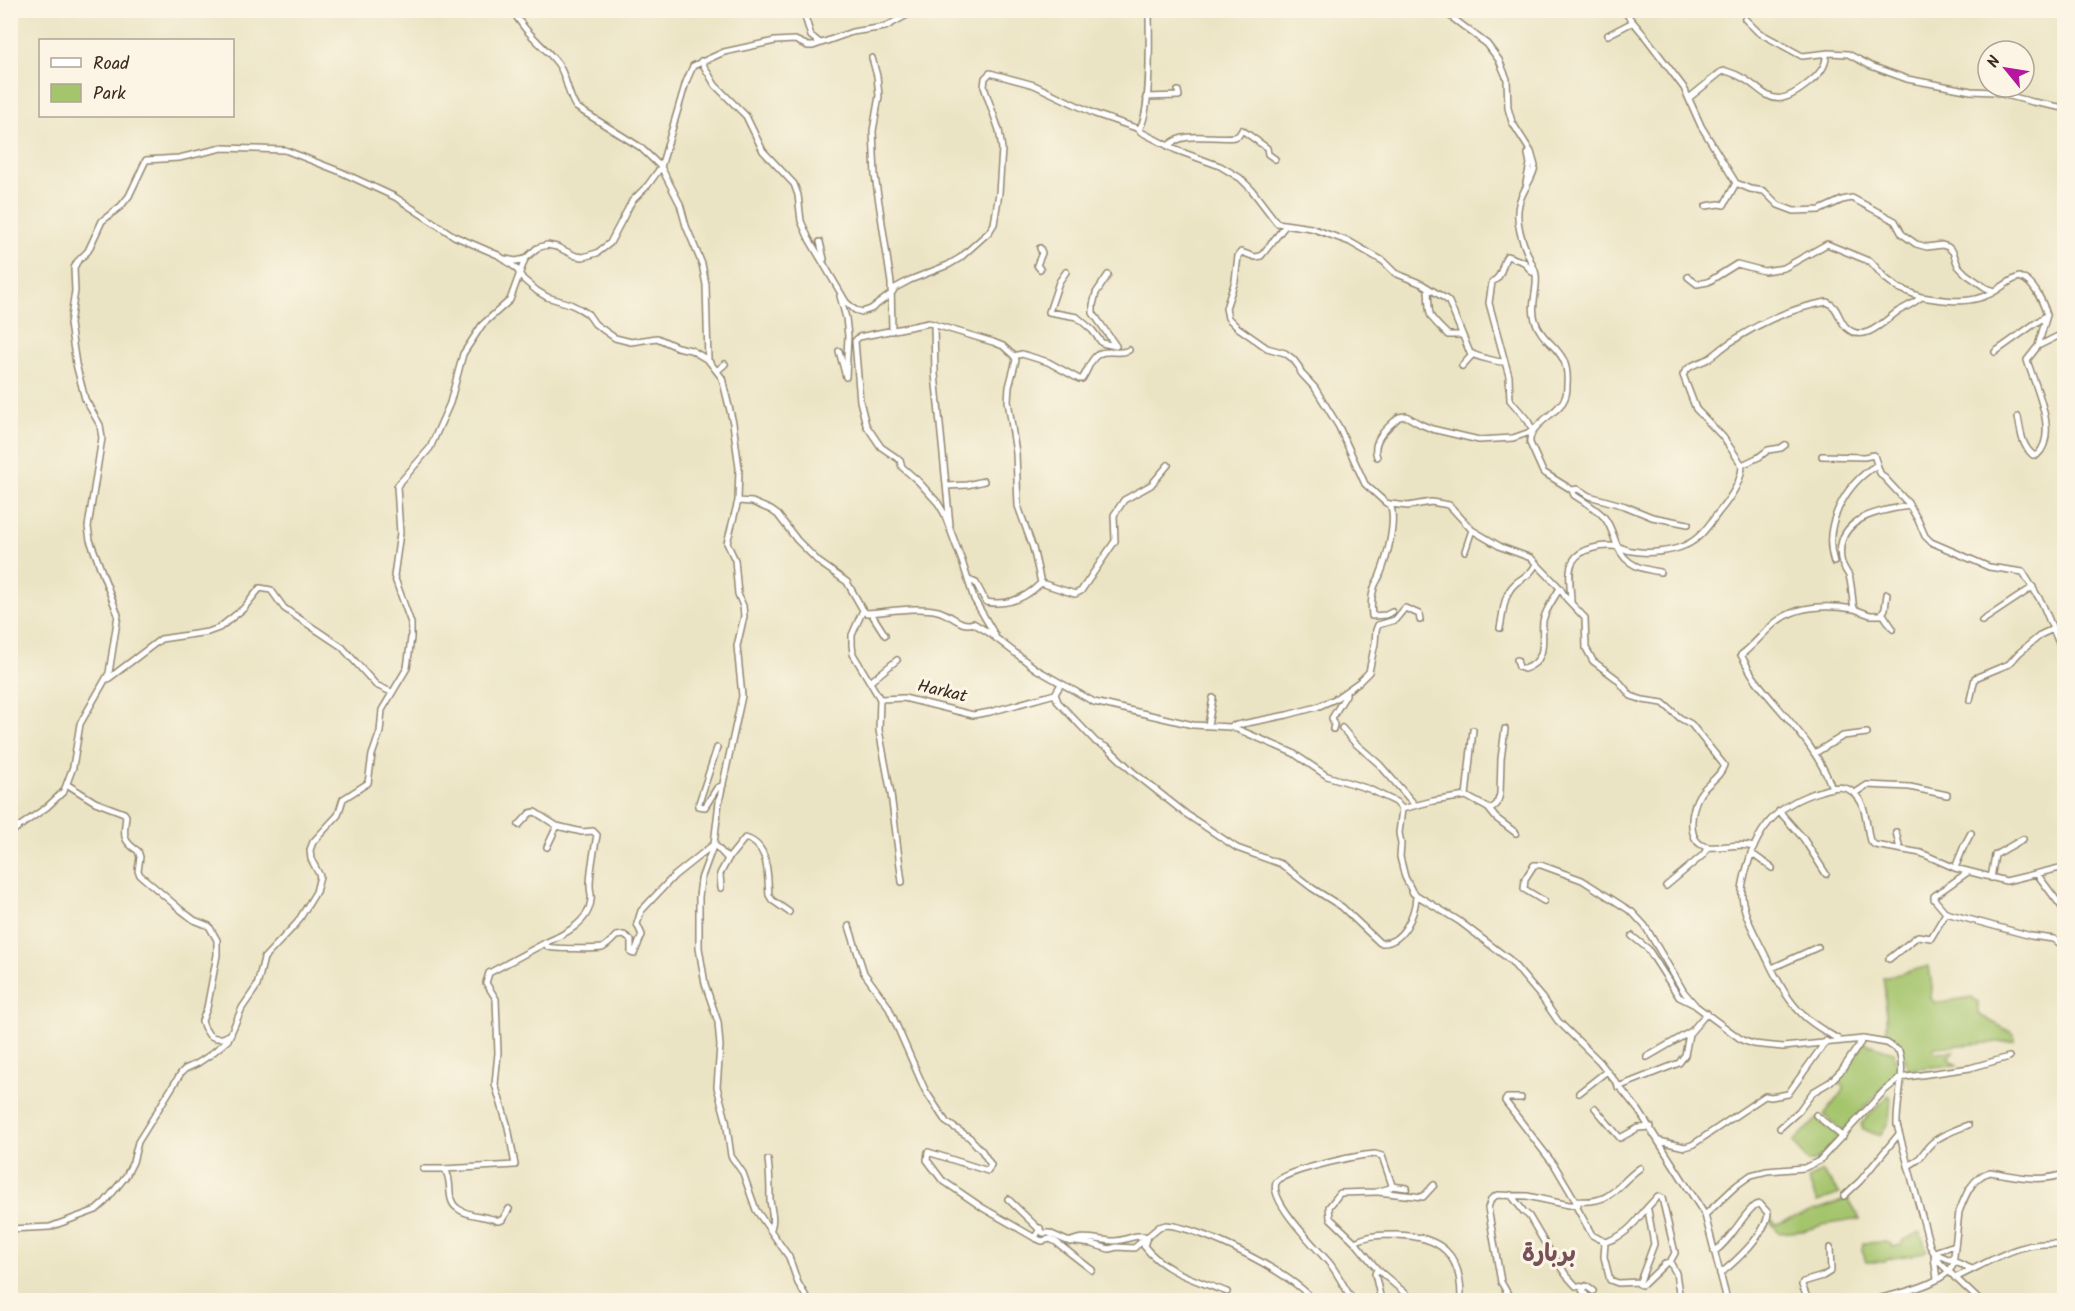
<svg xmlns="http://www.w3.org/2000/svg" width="2075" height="1311" font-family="Kalam,'Playpen Sans Arabic',sans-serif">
	<rect width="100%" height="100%" fill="#fcf5e5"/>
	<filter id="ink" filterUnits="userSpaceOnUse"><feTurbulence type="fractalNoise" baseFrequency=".0167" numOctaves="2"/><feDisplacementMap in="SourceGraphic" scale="12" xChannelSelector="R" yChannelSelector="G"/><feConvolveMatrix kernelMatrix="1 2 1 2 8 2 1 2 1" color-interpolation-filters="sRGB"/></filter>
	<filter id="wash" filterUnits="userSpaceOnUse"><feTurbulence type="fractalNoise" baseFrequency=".008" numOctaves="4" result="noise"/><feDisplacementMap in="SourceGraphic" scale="24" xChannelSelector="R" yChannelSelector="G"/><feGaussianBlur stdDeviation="1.35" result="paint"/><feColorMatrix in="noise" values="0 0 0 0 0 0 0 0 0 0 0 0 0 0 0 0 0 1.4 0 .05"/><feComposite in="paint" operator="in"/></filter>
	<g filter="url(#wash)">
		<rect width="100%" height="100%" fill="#ebe4c4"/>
		<path fill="#a5c56d" stroke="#707846" stroke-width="1.5" d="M1929,966l3,22 -1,10 4,5 37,-6 6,5v12l36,20v7l-80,6 -1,5 21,-1 -5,7 8,7 -50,4c-2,-19 -5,-23 -20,-35 -2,-19 0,-38 -4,-56z
			M1864,1043l30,9 3,20 -54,60 -19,-17 21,-27 -9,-8z
			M1889,1095l2,3 -2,23 -9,15 -17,-7 -2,-5z
			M1817,1119l23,18 -23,23 -9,2 -15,-20z
			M1822,1171l18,23 -23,8 -9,-23z
			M1848,1199l12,20 -38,6 -19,6 -23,2 -10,-11 2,-2 4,4z
			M1920,1232l7,18 -4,3 -35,6 -3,3h-19l-4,-12 1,-7 23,-1 6,2v3l9,-2 2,-5z"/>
	</g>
	<g filter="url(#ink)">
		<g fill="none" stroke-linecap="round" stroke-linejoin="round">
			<g stroke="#938771" stroke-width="8">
				<path id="minor" d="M513,10c10,22 31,35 45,54 9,12 9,30 18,43l64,40 21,20 19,37 6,22 16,38 4,21 2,75
					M803,10l8,26 9,7
					M1442,10l45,34 12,16 8,19 1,29 4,14 19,30 4,14c-2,14 -13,24 -16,38 -4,18 3,37 10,53 2,6 6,11 7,18 2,15 -6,30 -1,45 8,27 35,27 32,64 0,4 0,10 -2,14 -6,16 -37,26 -35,45l13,29 29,18 2,5c10,7 22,13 30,22 8,10 9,20 14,30 8,19 24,22 42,25
					M1623,10l21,25 40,53 17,38 35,57 14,6 14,2 14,14 16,6 26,-1 22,-10 10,-2 43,23 7,13 14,10 11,3 15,-2 6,2 5,5 5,14 8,8 20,14 9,3
					M1745,19l13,13 44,24 27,-3 19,1 23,12 36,13 64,12 23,1 39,10 31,6
					M1608,35l25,-13
					M872,58l5,18 2,20 -6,35 2,45 16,107 1,48
					M701,61l14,24 31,31 17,35 31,33 4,11 3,26 8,18 37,63 9,8 7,2 9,-3 20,-15 4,-6 15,-8 38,-15 12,-7 29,-26 5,-8 5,-31 3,-44 -3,-19 -15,-43 1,-9 5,-5 44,12 61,29 44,15 2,3 35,18 44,16 20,12 11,11 26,34 34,5 39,14 33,19 12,12 27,11 24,15 3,3 21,51c5,3 30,10 35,9l4,14 1,24 18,21 5,10 -20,7 -34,2 -47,-11 -12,-5 -14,-8 -7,1c-12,11 -28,23 -22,40
					M1146,97l33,-1 -1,-5
					M1689,98l32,-26 5,-1c42,12 39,49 85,10 8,-6 16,-16 15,-27
					M1139,129c13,-15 10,-96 10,-119
					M1168,146c15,-16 47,-6 67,-9l4,-2 3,-5 25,18 1,6 7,5
					M1526,183l4,-19 -2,-10
					M1706,206l13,-2 5,1 12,-22
					M1286,225l-25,31 -6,1 -14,-5 -3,4 -3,25 -9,27 2,10 9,9 30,21 18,5 8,6 6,8 2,6 14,15 24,39 26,57 21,19 4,1 18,2 23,-4 18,3 23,25 29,17 30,11 29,30 6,10 19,20 1,30 7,13 24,18 14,17 12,4 20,3 17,15 11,6 33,41c-4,13 -17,18 -24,29 -9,13 -15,49 7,53 15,2 31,-5 46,0
					M820,242l4,17
					M505,259l11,2 9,-2
					M1040,269l-3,-4 5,-12 -2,-5
					M1066,272l-7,10 -10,30 28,5 15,13 10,13 13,3
					M1108,275l-12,18 -3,12v8l23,33
					M1688,277l9,7 11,-2 29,-18 27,7 20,-3 43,-24 44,18 14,16 13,10 23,9
					M1428,290c2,29 -2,23 20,45h14
					M934,324l1,50 15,151
					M839,351l7,26 2,-41 -2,-18 -6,-22
					M1995,352l52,-37
					M1505,362l-16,-59 3,-21c11,-5 9,-17 15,-26l17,6 8,10
					M1462,366l11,-12
					M717,371l8,-7
					M2018,417c3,14 3,28 15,38h4c23,-21 -3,-71 -10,-95l11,-14
					M1822,456l42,1 10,-2 6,18 28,30 10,17 7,16 6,6 58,25 34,5 19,31 22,52
					M1742,465l17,-8 9,-7 13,-2 4,-3
					M946,486l21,-1 17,-4
					M1572,490l6,-1 11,7 36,10 27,11 36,7
					M738,501l14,1 19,8 7,5 19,25 22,22 28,20 16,28
					M1390,504c7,17 -3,54 -10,71 -1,4 -5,8 -6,13 -3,9 -3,19 -2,28l14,-1 6,-3
					M1465,551l7,-21
					M1834,562c-12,-36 11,-78 43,-97
					M969,580l7,3 10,19c21,4 40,-4 55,-19l-8,-35 -15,-42 -2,-53 -8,-52 1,-14 7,-27 -2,-4
					M1041,583l34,11 6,-3 34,-50 -1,-26 10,-15 27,-15 17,-20
					M1571,602c0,-12 -4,-31 2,-41 7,-13 32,-17 46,-14 4,1 8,4 13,4 16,3 39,1 54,-6 14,-6 23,-20 32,-32 11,-13 24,-31 24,-48l-19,-28 -27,-28 -13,-34c5,-11 17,-11 27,-17 6,-4 12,-10 18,-14 30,-21 63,-36 99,-42 12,5 11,18 20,26 17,16 37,-7 50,-16 8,-5 17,-8 24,-15 24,3 46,8 69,-3 10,-5 18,-13 29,-17 14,3 24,25 28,38l-9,31 26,-13
					M1854,609l16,6h11l4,-6 2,-15
					M871,613l14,22
					M1883,614l10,15
					M1982,621l51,-34
					M1500,628c3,-13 3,-30 12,-41 8,-10 17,-9 24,-23
					M995,635l-21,-36 -12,-38 -18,-48 -6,-10 -20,-22 -16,-14 -2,-7 -19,-13 -15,-22 -6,-24 -5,-60 4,-4 70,-14 64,19 10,4 11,10 8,-2 26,8 31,17h3c5,-7 7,-16 13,-22 9,-10 23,-1 34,-7
					M1517,660l2,7 5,2c25,-8 17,-29 19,-48 2,-11 12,-24 17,-33
					M108,679l53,-40 47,-7 11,-4 24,-19 17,-21 11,2 13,18 7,5 51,34 34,38 15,7
					M870,682l27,-22
					M1055,694l3,8 38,40 12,6 25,24 53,42 51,34 44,16 31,24 30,19 38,36c23,2 35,-29 36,-46
					M880,699l24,-1 69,17 17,-3 65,-18 6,-10
					M1970,700l5,-22 34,-14 10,-11 23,-19 11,-5
					M1208,725l5,-27
					M1232,726l55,-11 30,-8 18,-8 24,-17 10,-10 6,-29 1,-13 2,-5 17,-5 10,-12 14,6 1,6
					M1342,728l13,15 24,21 36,41
					M1333,729l1,-4 -2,-7 14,-23v-3
					M717,748l-19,58 7,1 12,-19 6,-3
					M1815,753l28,-17 24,-3
					M68,785l27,17 29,11 2,3c-2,18 -5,24 12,35l2,6 -2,14 2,4 41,35 13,10 15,6 8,14v15l-10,53 -5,13 2,6 5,8 6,3h8l8,-4
					M1832,788c-16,-44 -50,-73 -77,-109 -6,-8 -9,-16 -14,-24 13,-10 23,-23 35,-33 21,-17 53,-17 78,-13 -2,-10 -2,-24 -5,-33 -3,-6 -7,-10 -8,-17 -6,-41 38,-49 69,-53
					M1855,793l12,-8 43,2 37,8
					M1466,796l7,-66
					M1402,809l31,-8 33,-5 22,12 8,10 20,15
					M1490,810l7,-6 3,-10 1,-35 4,-30
					M1779,811l24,27 23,36
					M519,825l11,-12 5,-1 22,14
					M1896,832l4,17
					M10,833l37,-26 17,-16 9,-24 7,-43 29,-51 9,-58 -28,-75 -2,-13 14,-89 -2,-13 -15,-26 -9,-35 -6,-40 5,-33 -1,-23 3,-6 11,-11 14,-30 19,-15 8,-10 17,-36 33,-2 43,-10 63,2 56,22 54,25 59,39 44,19 18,13 7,11 14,12 10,6 23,7 10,5 8,5 7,10 20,14 16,4 26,-4 20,9 14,3 17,10 14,18 11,45 6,45 -1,33 -11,42 8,17 3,34 5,12 1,10 -7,30 5,50 -23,106 -5,42 -13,35 -2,18v51l6,36 13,38 2,24 -3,41 9,33 5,36 12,17 13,37 33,47 9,26 10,17
					M1751,853l21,15
					M1955,868l9,-22 7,-13
					M1968,872l-34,24v3l12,14 85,23 23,3 10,8
					M2037,874l27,36
					M1991,878l4,-23 28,-16
					M902,882l-11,-88 -12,-64 1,-31 -27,-45 -1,-9v-10l11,-25 3,3c21,-1 52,-7 72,-2 13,3 23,17 35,12l15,9 48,37 58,33 99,23 37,2 12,4 51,22 34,23 42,13 27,13 6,7 -3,24 2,11 -1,13 5,20 8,16 46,28 51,39 32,38 16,23 41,40 40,50 66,104 22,85
					M1666,886l37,-31 5,-8
					M721,888l-1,-14 8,-15
					M1544,901l-20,-12 1,-10 9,-14h7l41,15 50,32 13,14 39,66 12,14 46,34 11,4 30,3 80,-8 24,4 12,8c7,21 -3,51 -2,74l33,121 10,17 39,37
					M849,926l15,47 24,33 37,84 21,32 23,15 13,14 9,14 -3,6 -60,-19 -1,8 15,20 41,28 52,30 5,-10
					M1632,936l16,13 31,48 16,8
					M545,943c18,-8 44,-20 46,-43 1,-4 -1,-9 -1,-14 0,-17 4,-34 7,-51l-4,-4 -11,1 -25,-6 -10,21
					M1889,959l29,-23 13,2 15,-25
					M1772,968l46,-21
					M1838,1039c-13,-8 -27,-15 -37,-26 -15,-15 -24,-34 -34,-54 -9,-20 -23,-41 -25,-63 -1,-11 3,-22 6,-32 11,-40 34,-62 73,-73 12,-4 24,-7 34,3 12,11 11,32 15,47l5,4 46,8 34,15 51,13 58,-14
					M1647,1057l43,-25
					M1618,1087l61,-24 6,-8 4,-21 18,-21
					M1579,1093l28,-22
					M1595,1108l25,30 18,-10 13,-1
					M1816,1115l27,22
					M1780,1128l19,-17 14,-19 17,-10 12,-12 21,-31
					M1659,1141l26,6 7,-2 73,-49 6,1 17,-3 38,-53
					M768,1160c2,14 2,26 2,40 1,10 5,18 1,29
					M1908,1166c15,-8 11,-9 21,-20 9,-10 26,-16 39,-21
					M423,1169h21
					M1391,1186l16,2
					M1378,1192l45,5 11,-12
					M1511,1195l13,17 5,4 17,29 20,30 10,11 7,1
					M1844,1196l16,-15 39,-47
					M1008,1199l35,34h6l18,8 25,3 17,5 8,-2 17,1 25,-21 7,-2c34,2 126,48 147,75
					M1576,1201c37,3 38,-14 64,-33
					M1576,1206l16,29 13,7c18,-5 28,-16 39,-31l4,-1 6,34 -15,40 2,1 3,-1 22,-21 4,-1 6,11 4,27
					M509,1209l-7,11 -4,1c-13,-6 -30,-4 -41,-13 -12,-8 -3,-29 -13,-39l71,-4 -7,-38 -13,-43 3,-31 -2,-54 -10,-16 3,-10 56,-30c1,2 2,3 3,4 4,2 49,2 54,1 6,-3 10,-8 14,-12l8,-1 7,5v13l3,1 8,-19 -5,-11 4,-13 33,-35 40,-32 14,15 17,-21c25,7 22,36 24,57l3,5 17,12
					M1646,1209l12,-13 4,2 13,55 -5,9
					M1705,1215l32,-30 14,-10 16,-4 37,-3 15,-7 65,-70 16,-13 70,-10 39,-11
					M10,1229l40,-2 46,-17 9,-8 21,-26 7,-14 5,-20 43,-69 4,-4 13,-6 12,-8 18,-15 14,-32 15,-22 7,-28 33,-35 19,-31 4,-16 -9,-17 -1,-9 3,-8 25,-27 5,-16 25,-16 4,-28 8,-23 2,-22 25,-42 4,-30v-15l-17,-47 6,-43 -3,-47 33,-38 20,-45 13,-49 19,-29 28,-25 15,-41 12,-11 10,-3 10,2 19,9 7,1 14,-4 13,-10 22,-42 16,-16 13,-18 25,-85 7,-16 31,-14 51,-11 20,-1 13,6h5l39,-14 33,-5 31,-17
					M1035,1238l7,3 8,-2 6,3 36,28
					M1146,1240l-2,6c20,26 54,35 83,46
					M1070,1242c12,-8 30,-1 44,-1 12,0 22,-8 34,-4
					M1355,1242l22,27
					M1605,1242l-1,15 6,23 8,3 22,-1
					M1714,1252c17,-12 24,-30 38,-44 3,-4 4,-3 8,-4l8,9c-1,20 -33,49 -48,61
					M1934,1252l21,-7
					M1934,1253l38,16
					M1934,1257l3,22
					M1955,1278c37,-17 67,-40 109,-33
					M1353,1300c-8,-11 -14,-24 -22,-35 -12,-15 -62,-63 -55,-82 5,-12 83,-28 99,-29l7,2 10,29 -2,3 -14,4 -36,1 -11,14 1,11 25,24c13,-7 26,-7 41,-7 45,1 66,19 65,65
					M1381,1300l-6,-26 2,-5 36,31
					M1517,1300l-9,-6 -7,-12 -13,-74 3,-9 6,-4 30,1 42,9h9l-23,-39 -50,-65 2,-3h14
					M1590,1300l-8,-10 4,-4 7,5
					M1808,1300l-6,-15 1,-3 20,-6 8,-5 -1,-23
					M1873,1300c20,-5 71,-15 80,-35l6,-53c6,-16 13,-35 31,-40 26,4 48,11 74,2"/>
			</g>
			<use href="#minor" stroke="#fff" stroke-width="5"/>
		</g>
	</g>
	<g text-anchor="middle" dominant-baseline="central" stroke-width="6" stroke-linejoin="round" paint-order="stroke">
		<g font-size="18" fill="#3b2a1e" stroke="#fcf5e5">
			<text transform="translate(942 692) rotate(13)">Harkat</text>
		</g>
		<g font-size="24" font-weight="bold" fill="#775158" stroke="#fcf5e5">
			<text x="1549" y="1254">بربارة</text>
		</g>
	</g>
	<rect width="2075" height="1311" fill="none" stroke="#fcf5e5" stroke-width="36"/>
	<rect x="39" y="39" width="195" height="78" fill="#fcf5e5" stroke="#afa495" stroke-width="1.5"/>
	<rect x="51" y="58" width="30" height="9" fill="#ffffff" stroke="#afa495" stroke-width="1.5"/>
	<text x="93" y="69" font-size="18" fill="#3b2a1e">Road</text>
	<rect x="51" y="84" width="30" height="18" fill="#a5c56d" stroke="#afa495" stroke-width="1.5"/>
	<text x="93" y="99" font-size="18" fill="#3b2a1e">Park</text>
	<g transform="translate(2006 69) rotate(300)"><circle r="28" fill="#fcf5e5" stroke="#afa495" stroke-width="1.5"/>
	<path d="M0-4.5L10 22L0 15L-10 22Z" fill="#b5179e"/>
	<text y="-9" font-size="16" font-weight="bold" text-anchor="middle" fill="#3b2a1e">N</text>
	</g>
</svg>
